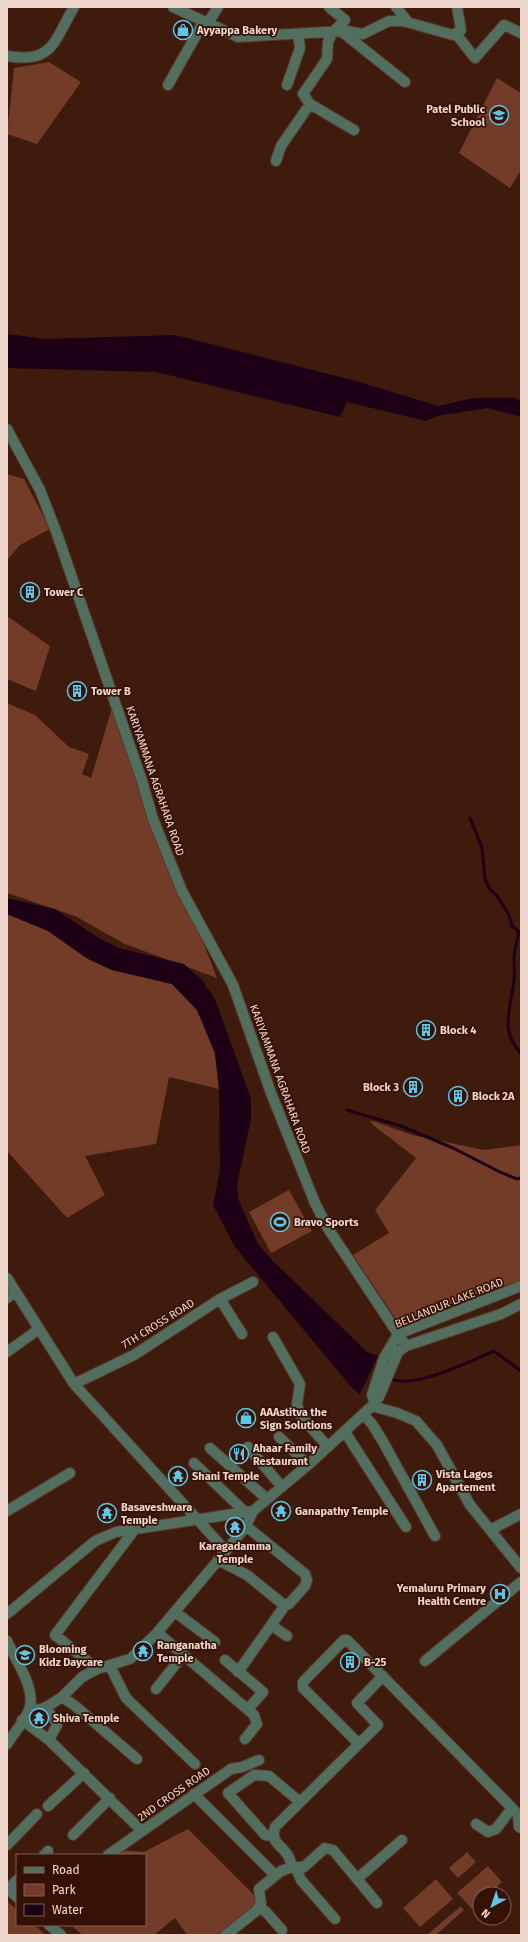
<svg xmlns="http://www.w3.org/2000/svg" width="528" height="1942" font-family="'Fira Sans',sans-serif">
	<rect width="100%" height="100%" fill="#3f1b0d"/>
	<path fill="#723c28" d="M49,62l32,20 -44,62 -30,-10 7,-66z
		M497,78l24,15v77l-11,18 -51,-35z
		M7,474l17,5 26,50 -30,16 -13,15z
		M7,616l43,30 -14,45 -29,-12z
		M7,703l28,12 34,32 20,7 -7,20 9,4 21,-70 105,270 -92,-34 -50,-28 -68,-23z
		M7,914l41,17 40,28 24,11 60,14 25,26 18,43 4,36 -50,-12 -13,67 -71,12 20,39 -38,23 -60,-67z
		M370,1120l42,15 72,15 37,-5v135l-123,42 -45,-67 36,-22 -14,-23 41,-52 -43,-33z
		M289,1190l23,41 -41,22 -22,-41z
		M188,1829l72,72 -40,34h-33l-12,-17 -21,17h-71l-10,-8 2,-2h70v-70h-31l7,-5 23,2z
		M467,1852l9,10 -18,16 -9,-10z
		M488,1866l14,16 -13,12h-9v8l-8,7 -15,-16z
		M436,1879l17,20 -33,28 -17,-19z
		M7,1901l10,9v15h17l12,10h-39z
		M461,1906l3,4 -28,25h-9z"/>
	<path fill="#1d0015" d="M7,334l39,5 129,-4 181,46 82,25 36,-8h41l6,3v16l-34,-9 -50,8 -11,5 -79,-19 -7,15 -184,-45 -149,-4z
		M7,898l48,11 42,28 22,11 65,16 18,16 13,19 36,100v20l-14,65 1,15 20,45 13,15 96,93 11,4 -18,38 -7,-5 -118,-142 -22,-42 7,-34 -1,-82 -4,-36 -18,-43 -25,-26 -60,-14 -24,-11 -40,-28 -41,-17z"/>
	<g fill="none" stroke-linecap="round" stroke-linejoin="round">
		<path stroke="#1d0015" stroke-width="3" d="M470,818l12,30 3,31 5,10 7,7 12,19 3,11 7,6c-2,8 -4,16 -5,25 0,8 1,16 0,24 -3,27 -15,50 7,72
			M347,1110l54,16 52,22 47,24 17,7 4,-1
			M389,1378c23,13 81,-17 105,-27l27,20"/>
		<g stroke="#5b392c" stroke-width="12">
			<path id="minor" d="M173,7l65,30 108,-6 17,3 26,-13h14l50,14 8,-5 -4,-23
				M329,7l16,13 -13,13 -4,9 -1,17 -24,35 7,10 44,26
				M396,7l12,15
				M208,23l10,-16
				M341,31l64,51
				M456,34l19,24 29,-33 17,8
				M7,56c46,8 47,-15 67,-49
				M168,85l36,-64
				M287,85l13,-37 -2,-14
				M276,161l5,-15 29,-42
				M7,429l33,61 17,44 85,247 11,38 29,72 51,94 38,108 44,110 14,27 77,116
				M7,1278l67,106 152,167
				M7,1298l9,-6
				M220,1299l22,35
				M273,1337l27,47 -3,20 3,11 28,32
				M7,1352l32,-23
				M74,1384l60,-29 86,-56 33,-17
				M374,1401l-2,-6 12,-37 14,-24 123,-48
				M372,1406l25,7 19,8 21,24 33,60 51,63
				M363,1414l9,10 10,16 53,96
				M345,1432l61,95
				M279,1437l29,28
				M248,1447l34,40
				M210,1448l57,51
				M194,1463l52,50
				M7,1511l63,-38
				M490,1530l31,-16
				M218,1560l29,15 37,30 5,-1 16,-18 2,-6 -2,-6 -59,-48
				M175,1612l40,30
				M7,1614l88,-73 21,-9 137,-21 55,-46 64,-59 7,-9 19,-45 8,-6 95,-32 20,-10
				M271,1625l16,11
				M158,1633l96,82 3,9 -12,15
				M7,1641c8,19 30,48 22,69 -5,12 -15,23 -22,34
				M225,1660l38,32 -15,17
				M425,1661l96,-79
				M110,1666l16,32 69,66
				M97,1669l-42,-34 80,-106
				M238,1672l48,-68
				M156,1689l28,-35
				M62,1697l12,8 63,54
				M45,1708l10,12 2,5 -8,15
				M29,1710l12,-1 7,-3 14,-9 20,-20 15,-8 33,-10 26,-25 70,-83 20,-25 7,-15
				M22,1720l27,20 93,91
				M359,1744l-56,-56v-6l41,-42h3l165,168 6,7 1,12 2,1
				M194,1794l77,77
				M48,1806l36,-33
				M476,1824l12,8 8,-3 16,-21
				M73,1835l37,-37
				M273,1836l-8,-1 -37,-42 26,-18 15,1 31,26
				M7,1845l30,-31
				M44,1855l4,-4
				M108,1855l123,-86 11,-2 17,-7
				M292,1867h12l21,-19 8,2 44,53
				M298,1867v6l3,7 34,39
				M357,1879l45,-39
				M7,1888l10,9
				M8,1889l9,-9
				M259,1907l7,5 16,18
				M49,1925l12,10
				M226,1935l30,-24 5,-7 -2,-15 22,-18 11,-4c-1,-4 -2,-9 -5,-13 -8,-11 -16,-11 -12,-27l103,-102 -21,-22 26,-27"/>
		</g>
		<use href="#minor" stroke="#516e5e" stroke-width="10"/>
	</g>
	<defs>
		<g id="shop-ring" transform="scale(1)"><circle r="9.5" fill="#341104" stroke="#5cc7e8" stroke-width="1.5"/><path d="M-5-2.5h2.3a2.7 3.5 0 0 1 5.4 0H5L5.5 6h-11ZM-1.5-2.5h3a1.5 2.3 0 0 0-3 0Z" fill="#5cc7e8"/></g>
		<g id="school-ring" transform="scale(1)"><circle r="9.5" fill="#341104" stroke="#5cc7e8" stroke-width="1.5"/><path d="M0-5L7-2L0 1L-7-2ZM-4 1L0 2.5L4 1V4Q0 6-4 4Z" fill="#5cc7e8"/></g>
		<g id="building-ring" transform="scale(1)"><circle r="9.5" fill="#341104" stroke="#5cc7e8" stroke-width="1.5"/><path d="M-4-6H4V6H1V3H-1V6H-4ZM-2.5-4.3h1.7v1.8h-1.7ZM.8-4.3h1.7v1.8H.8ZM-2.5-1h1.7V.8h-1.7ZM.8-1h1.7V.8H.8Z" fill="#5cc7e8"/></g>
		<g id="stadium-ring" transform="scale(1)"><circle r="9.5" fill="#341104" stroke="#5cc7e8" stroke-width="1.5"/><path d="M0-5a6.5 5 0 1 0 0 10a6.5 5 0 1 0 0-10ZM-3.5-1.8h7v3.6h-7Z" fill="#5cc7e8"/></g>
		<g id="restaurant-ring" transform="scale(1)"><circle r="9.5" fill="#341104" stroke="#5cc7e8" stroke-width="1.5"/><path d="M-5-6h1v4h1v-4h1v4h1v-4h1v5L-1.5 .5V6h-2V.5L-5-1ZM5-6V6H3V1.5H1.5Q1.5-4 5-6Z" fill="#5cc7e8"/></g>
		<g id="temple-ring" transform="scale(1)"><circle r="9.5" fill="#341104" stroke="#5cc7e8" stroke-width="1.5"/><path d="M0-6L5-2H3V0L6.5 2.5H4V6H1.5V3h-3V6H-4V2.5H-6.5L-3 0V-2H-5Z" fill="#5cc7e8"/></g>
		<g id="hospital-ring" transform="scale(1)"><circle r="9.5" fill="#341104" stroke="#5cc7e8" stroke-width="1.5"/><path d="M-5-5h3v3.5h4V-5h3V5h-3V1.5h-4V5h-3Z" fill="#5cc7e8"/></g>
	</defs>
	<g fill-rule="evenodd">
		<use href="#shop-ring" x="183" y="30"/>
		<use href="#school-ring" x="499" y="115"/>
		<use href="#building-ring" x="30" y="592"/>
		<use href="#building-ring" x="77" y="691"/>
		<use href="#building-ring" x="426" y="1030"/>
		<use href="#building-ring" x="413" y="1087"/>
		<use href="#building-ring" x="458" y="1096"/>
		<use href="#stadium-ring" x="280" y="1222"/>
		<use href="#shop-ring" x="246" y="1418"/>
		<use href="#restaurant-ring" x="239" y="1454"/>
		<use href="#temple-ring" x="178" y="1476"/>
		<use href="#building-ring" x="422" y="1480"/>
		<use href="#temple-ring" x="281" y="1511"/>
		<use href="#temple-ring" x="107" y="1513"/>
		<use href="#temple-ring" x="235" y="1527"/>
		<use href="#hospital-ring" x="500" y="1594"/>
		<use href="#temple-ring" x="143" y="1651"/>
		<use href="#school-ring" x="25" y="1655"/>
		<use href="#building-ring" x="350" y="1662"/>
		<use href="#temple-ring" x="39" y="1718"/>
	</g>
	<g text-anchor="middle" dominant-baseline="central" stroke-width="3.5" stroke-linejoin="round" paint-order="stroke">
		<g font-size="11" font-weight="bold" fill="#f0d7ce" stroke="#341104" text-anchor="start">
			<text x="197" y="30">Ayyappa Bakery</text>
			<text x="485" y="109" text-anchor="end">Patel Public<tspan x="485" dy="13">School</tspan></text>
			<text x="44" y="592">Tower C</text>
			<text x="91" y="691">Tower B</text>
			<text x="440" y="1030">Block 4</text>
			<text x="399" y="1087" text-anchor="end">Block 3</text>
			<text x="472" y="1096">Block 2A</text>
			<text x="294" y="1222">Bravo Sports</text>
			<text x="260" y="1412">AAAstitva the<tspan x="260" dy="13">Sign Solutions</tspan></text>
			<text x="253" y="1448">Ahaar Family<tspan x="253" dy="13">Restaurant</tspan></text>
			<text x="436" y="1474">Vista Lagos<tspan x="436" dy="13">Apartement</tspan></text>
			<text x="192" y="1476">Shani Temple</text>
			<text x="121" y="1507">Basaveshwara<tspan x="121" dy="13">Temple</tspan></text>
			<text x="295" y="1511">Ganapathy Temple</text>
			<text x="235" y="1546" text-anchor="middle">Karagadamma<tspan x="235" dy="13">Temple</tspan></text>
			<text x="486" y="1588" text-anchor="end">Yemaluru Primary<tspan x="486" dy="13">Health Centre</tspan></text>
			<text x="157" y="1645">Ranganatha<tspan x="157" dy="13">Temple</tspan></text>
			<text x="39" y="1649">Blooming<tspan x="39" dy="13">Kidz Daycare</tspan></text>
			<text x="364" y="1662">B-25</text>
			<text x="53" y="1718">Shiva Temple</text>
		</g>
		<g font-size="11" fill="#f0d7ce" stroke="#341104">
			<text transform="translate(155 781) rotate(71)">KARIYAMMANA AGRAHARA ROAD</text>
			<text transform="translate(280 1079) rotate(70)">KARIYAMMANA AGRAHARA ROAD</text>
			<text transform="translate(449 1303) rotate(-22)">BELLANDUR LAKE ROAD</text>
			<text transform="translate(158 1324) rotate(-32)">7TH CROSS ROAD</text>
			<text transform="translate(174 1794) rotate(-35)">2ND CROSS ROAD</text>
		</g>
	</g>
	<rect width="528" height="1942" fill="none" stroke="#f0d7ce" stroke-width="16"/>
	<rect x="16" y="1854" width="130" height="72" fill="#341104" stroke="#7f6055"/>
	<rect x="24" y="1867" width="20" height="6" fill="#516e5e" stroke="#7f6055"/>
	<text x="52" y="1874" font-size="12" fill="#f0d7ce">Road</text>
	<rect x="24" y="1884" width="20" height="12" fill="#723c28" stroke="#7f6055"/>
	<text x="52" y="1894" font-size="12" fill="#f0d7ce">Park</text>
	<rect x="24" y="1904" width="20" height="12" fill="#1d0015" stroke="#7f6055"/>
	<text x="52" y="1914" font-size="12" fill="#f0d7ce">Water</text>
	<g transform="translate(492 1906) rotate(220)"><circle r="19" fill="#341104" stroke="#7f6055"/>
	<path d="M0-3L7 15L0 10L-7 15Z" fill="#5cc7e8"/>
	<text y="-6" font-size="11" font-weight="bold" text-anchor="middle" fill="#f0d7ce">N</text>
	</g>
</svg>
